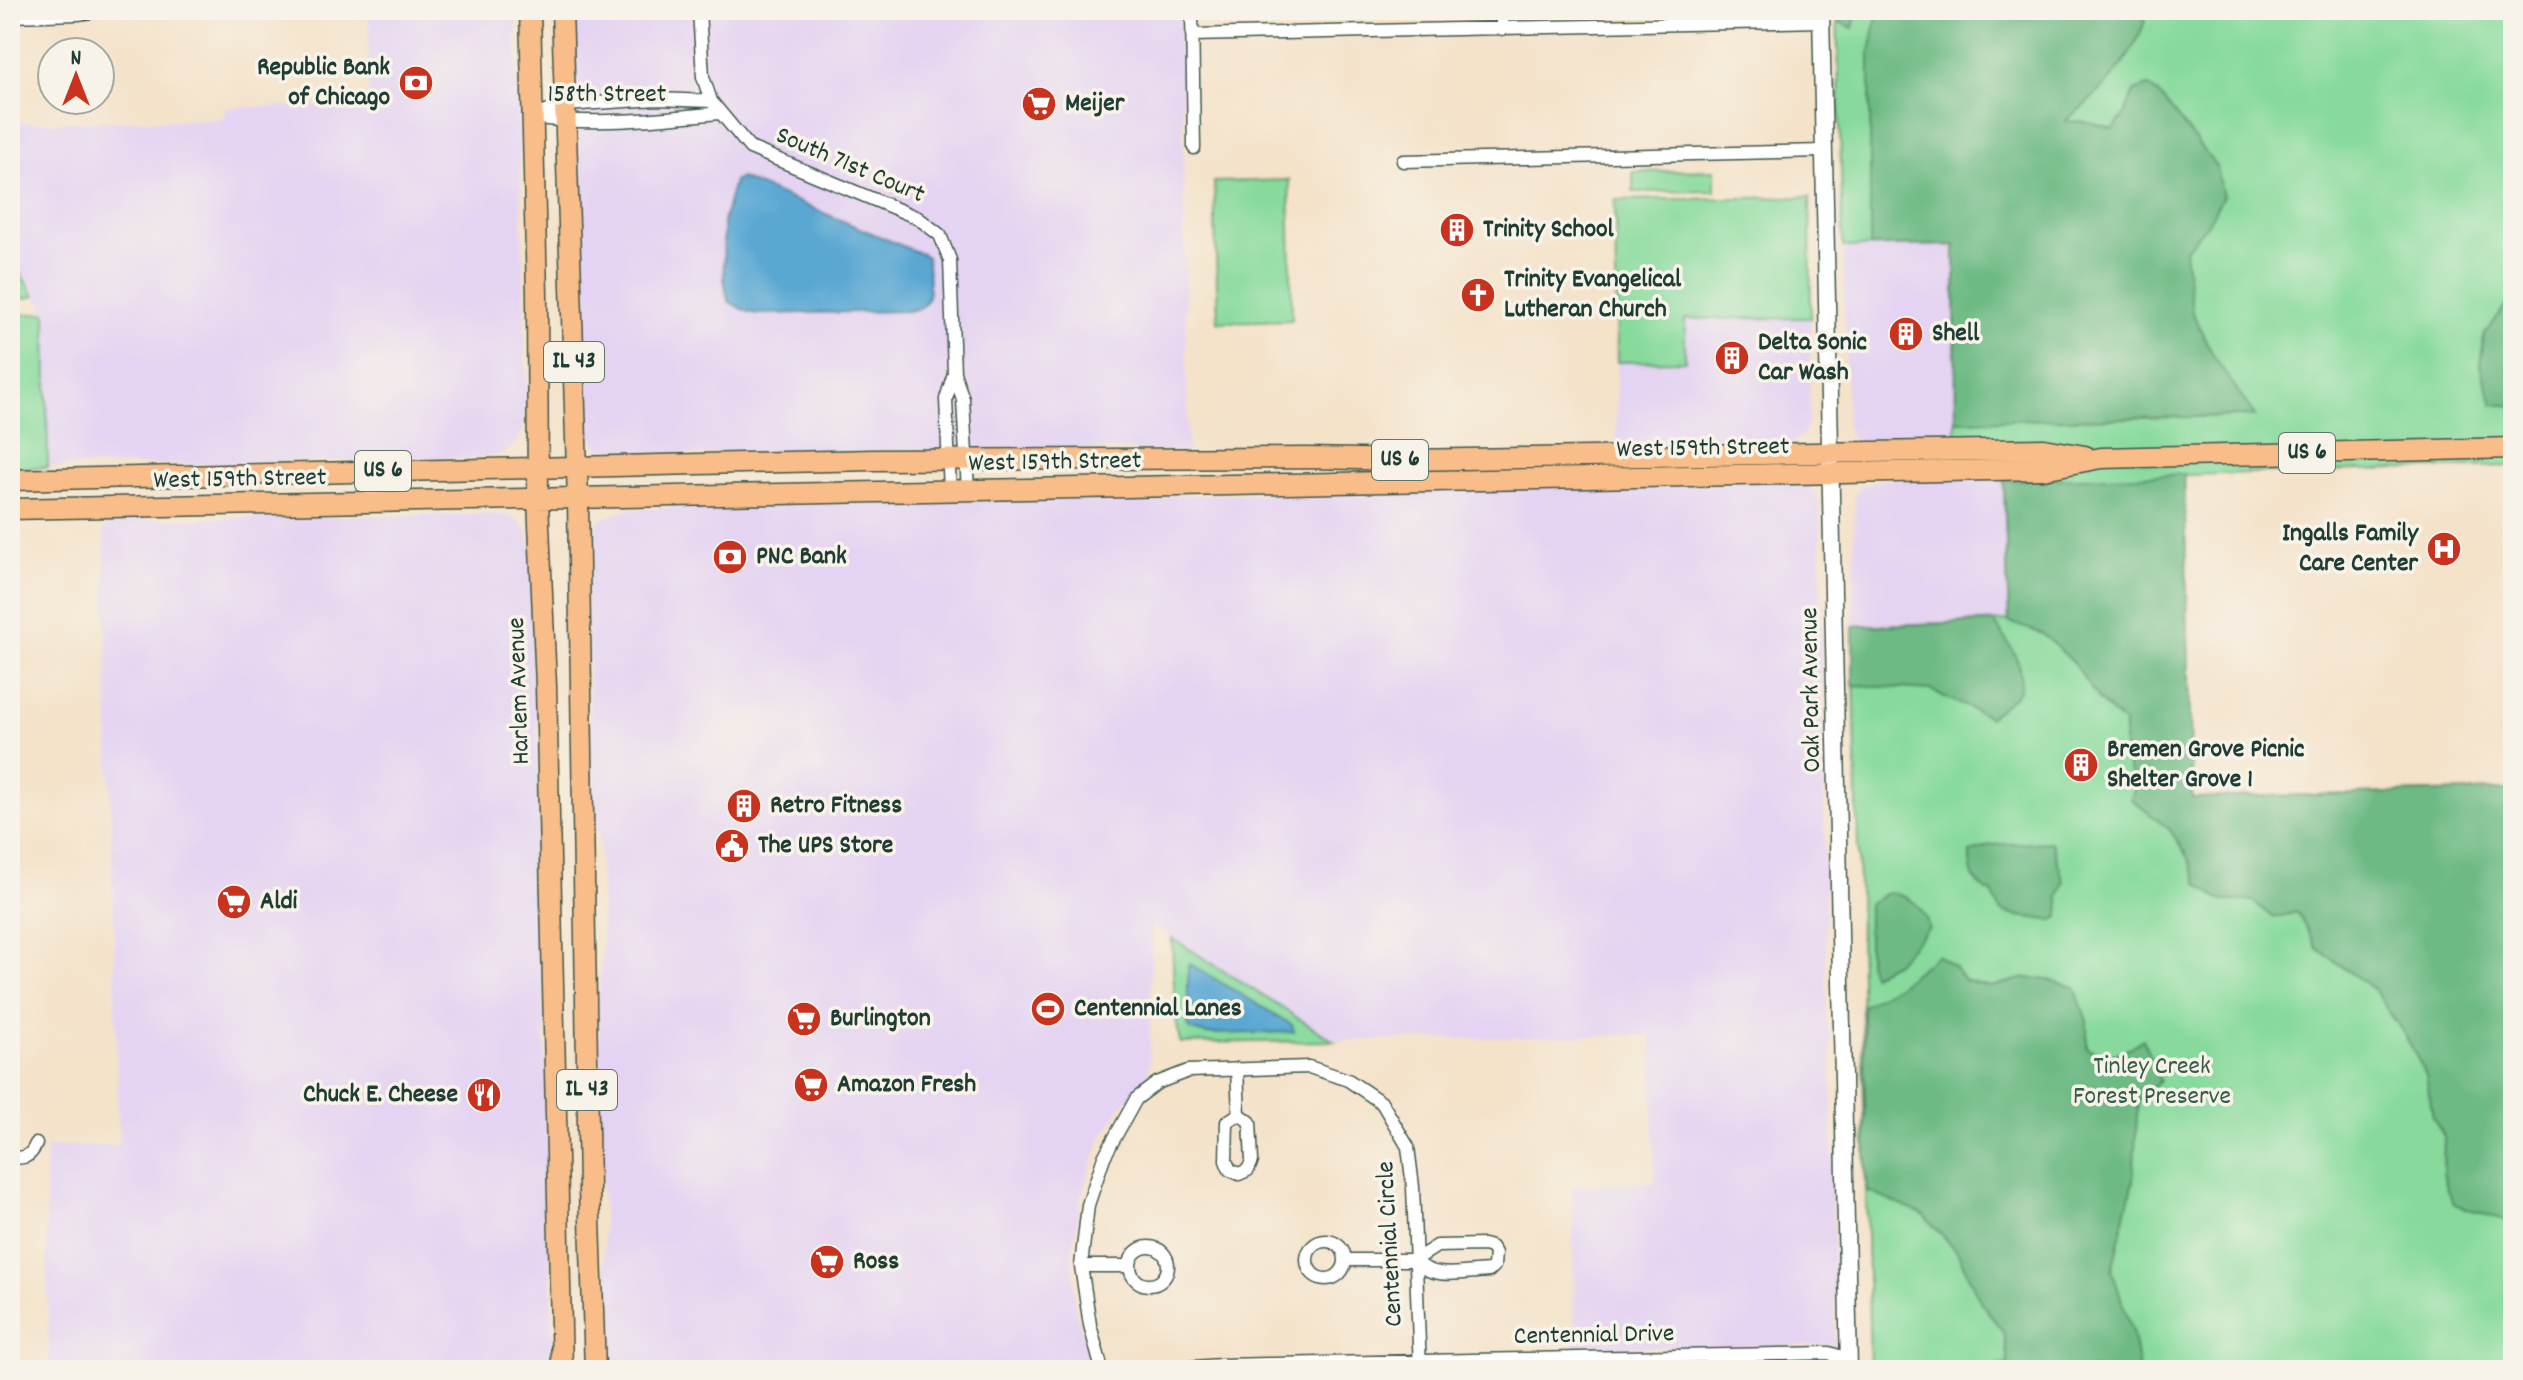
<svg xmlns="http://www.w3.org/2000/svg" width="2523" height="1380" font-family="Dekko,sans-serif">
	<rect width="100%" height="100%" fill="#f7f3e8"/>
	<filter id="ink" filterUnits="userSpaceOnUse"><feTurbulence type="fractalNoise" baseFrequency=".0125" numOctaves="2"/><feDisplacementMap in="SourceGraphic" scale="16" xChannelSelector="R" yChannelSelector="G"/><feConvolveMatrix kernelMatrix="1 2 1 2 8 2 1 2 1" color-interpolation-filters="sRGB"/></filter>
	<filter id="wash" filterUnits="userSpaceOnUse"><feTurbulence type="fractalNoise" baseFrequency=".006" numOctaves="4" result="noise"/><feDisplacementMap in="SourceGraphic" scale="32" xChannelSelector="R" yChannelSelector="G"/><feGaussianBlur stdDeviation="1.8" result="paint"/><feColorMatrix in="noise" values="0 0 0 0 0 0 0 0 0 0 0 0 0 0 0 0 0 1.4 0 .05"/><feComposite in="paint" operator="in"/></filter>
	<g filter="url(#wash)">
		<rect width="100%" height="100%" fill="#f4e2c9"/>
		<path fill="#e4d3f2" d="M447,10h69l11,393 -3,20 -8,21 -14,10 -27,4 -427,9 -2,-154 -34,-52 -2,-138 214,-4 1,-11 143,-4 1,-87 78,-3z
			M571,10h610l7,442 -139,-4 -417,7 -32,-7 -16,-20z
			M1955,245l1,197 -95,1 -11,-7 -3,-12 -4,-177z
			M1811,318l-2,101 -5,16 -15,10 -173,2 1,-85 68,-1 -1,-42z
			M2003,475l6,147 -156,4 2,-131 6,-9 20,-6z
			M1800,480l15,12 5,13 7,525 4,1 4,314 -260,3 -3,-162 83,-3 -4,-148 -317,6 -182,-116 -3,152 -26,27 -22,35 -20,57 -9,58 3,53 17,63h-485l-9,-360 4,-62 -2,-102 -9,-61 -5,-217 3,-27 6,-16 8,-7 26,-9 58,-2z
			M496,514l15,2 10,7 7,11 5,26 20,810h-504l-4,-223 74,-2 -15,-615 5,-7 11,-3z"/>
		<path fill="#87da9c" stroke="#538c68" stroke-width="2" d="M1837,10h676v456l-329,9 8,323 321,-8v580h-643l-17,-744 156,-5 -7,-180 -46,1 -1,-197 -112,2z
			M10,123l2,138 23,35 -25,6z
			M1715,170v21l-82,1v-20z
			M1289,180l3,140 -74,2 -4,-140z
			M1810,197l1,121 -126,1v42l-68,1 -2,-162z
			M46,313l2,154 -38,2v-154z
			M1172,938l162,103 -154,2 -5,-31z"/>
		<path fill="#6dba84" stroke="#467c5c" stroke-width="2" d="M1837,10h20l-4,18 -16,-7z
			M1878,10h270c-11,47 -46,83 -83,111l25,2 23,6 12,-15 9,-23 15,-5 15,14 53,68 6,28 -16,29 -22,24 7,63 21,43 42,61 -299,5 -1,-176 -85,1v-194z
			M2513,296v110l-20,-2 -13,-38 4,-31z
			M2184,474l8,324 321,-8v433l-60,-19 -10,-30 1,-37 -11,-20 -7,-42 -21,-40 -32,-46 -56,-41 -20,-36 -24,6 -20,-17h-31l-24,-17 -10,-26 -18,-28 -39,-31 4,-12 -11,-32v-31l-26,-25 -24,-36 -31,-29 -34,-12 -5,-141z
			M1994,622c12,16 35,48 24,70 -6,9 -21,18 -29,25l-59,-27 -77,-5v-59z
			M2051,842l13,39 -5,16v20l-8,4c-16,-4 -36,-3 -50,-10l-9,-18c-18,-7 -23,-21 -22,-40l20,-8z
			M1888,892c22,4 35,13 41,36l-33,34 -24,13 -4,-12v-59z
			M1937,955l17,12 10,13 27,7 34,-9 24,2 26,7 12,34v27c23,12 36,6 56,-9l17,42 -22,19 -5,81 -21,89 21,64 6,36h-161l30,-6 -4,-32 -23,-29 -24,-52 -35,-37 -55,-23 -4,-185 37,-22z"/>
		<path fill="#5aa7d3" stroke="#3c7284" stroke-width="2" d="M740,178l184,77 3,2c1,23 10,53 -20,54l-150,3 -11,-3 -18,-10 -4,-23 -1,-55 11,-42z
			M1190,964l102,61 2,7 -88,2 -15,-4 -3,-5v-59z"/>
	</g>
	<g filter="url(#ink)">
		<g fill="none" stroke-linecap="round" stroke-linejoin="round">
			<g stroke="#3f564a" stroke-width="15">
				<path id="minor" d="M699,10l4,67 8,24 39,47 168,70 22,17 10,25 4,113 9,26 5,92
					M1192,10l2,138
					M1502,10v19
					M10,16l68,-2 27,-4
					M1192,35l629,-14
					M535,116l30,-11 92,-6 54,2
					M532,117c62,9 126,2 188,-4
					M1403,161l421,-10
					M950,492l-4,-93 8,-26
					M1237,1069l2,45
					M1239,1114l11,8 2,39 -4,9 -9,4 -9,-4 -4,-9 1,-39z
					M10,1158c14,0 20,0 26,-14
					M1307 1260a19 19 0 1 1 38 0a19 19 0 1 1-38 0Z
					M1484,1245l7,2 4,6 -1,13 -5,5c-25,1 -58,10 -74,-11l22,-14z
					M1130 1266a19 19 0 1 1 38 0a19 19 0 1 1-38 0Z
					M1346,1260h69
					M1081,1266h48
					M1102,1370l-12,-45 -9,-59 7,-61 16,-48 32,-58 21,-16 31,-12 121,-4 39,13 34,23 26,44 5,40 7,183
					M1153,1370l68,-5 608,-12 20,6
					M1712,1370l117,-3 20,-8"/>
			</g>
			<g stroke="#3f564a" stroke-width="19">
				<path id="tertiary" d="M1821,10l28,1360"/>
			</g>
			<g stroke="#3f564a" stroke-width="23">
				<path id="primary" d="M530,10l7,285 1,206 8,185 16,684
					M562,10l16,491 11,688 6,181
					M10,480l862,-20 436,-2 102,2 634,-11 41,7
					M10,509c678,-8 1355,-32 2033,-40l58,-11 412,-10"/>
			</g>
			<use href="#minor" stroke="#fff" stroke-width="12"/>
			<use href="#tertiary" stroke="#fff" stroke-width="16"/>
			<use href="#primary" stroke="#f8bd89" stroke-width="20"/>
		</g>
	</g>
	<defs>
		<g id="bank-disc" transform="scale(1.8)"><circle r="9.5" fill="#c8321e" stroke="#f7f3e8"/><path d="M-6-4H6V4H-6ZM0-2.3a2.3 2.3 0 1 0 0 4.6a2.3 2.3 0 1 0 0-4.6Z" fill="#fff"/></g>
		<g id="supermarket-disc" transform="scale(1.8)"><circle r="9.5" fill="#c8321e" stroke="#f7f3e8"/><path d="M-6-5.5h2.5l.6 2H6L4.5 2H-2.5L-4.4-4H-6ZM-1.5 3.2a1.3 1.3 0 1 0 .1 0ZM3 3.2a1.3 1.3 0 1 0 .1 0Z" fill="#fff"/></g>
		<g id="building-disc" transform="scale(1.8)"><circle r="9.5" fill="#c8321e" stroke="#f7f3e8"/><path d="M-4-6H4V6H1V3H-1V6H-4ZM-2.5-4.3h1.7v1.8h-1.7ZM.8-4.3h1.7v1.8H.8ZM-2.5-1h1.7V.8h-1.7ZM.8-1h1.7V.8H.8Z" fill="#fff"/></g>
		<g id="church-disc" transform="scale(1.8)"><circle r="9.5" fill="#c8321e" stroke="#f7f3e8"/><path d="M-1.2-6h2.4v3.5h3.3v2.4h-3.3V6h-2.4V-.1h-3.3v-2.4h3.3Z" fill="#fff"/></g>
		<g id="hospital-disc" transform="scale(1.8)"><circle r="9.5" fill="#c8321e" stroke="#f7f3e8"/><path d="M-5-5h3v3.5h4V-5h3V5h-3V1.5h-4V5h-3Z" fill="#fff"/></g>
		<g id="civic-disc" transform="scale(1.8)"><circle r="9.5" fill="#c8321e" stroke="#f7f3e8"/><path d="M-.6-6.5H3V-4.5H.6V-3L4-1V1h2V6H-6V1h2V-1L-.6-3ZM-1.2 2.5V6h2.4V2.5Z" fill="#fff"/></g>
		<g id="stadium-disc" transform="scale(1.8)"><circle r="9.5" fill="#c8321e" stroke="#f7f3e8"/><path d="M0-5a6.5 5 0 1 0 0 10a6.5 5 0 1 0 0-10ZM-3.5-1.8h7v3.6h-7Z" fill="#fff"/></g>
		<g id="restaurant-disc" transform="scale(1.8)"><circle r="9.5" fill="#c8321e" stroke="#f7f3e8"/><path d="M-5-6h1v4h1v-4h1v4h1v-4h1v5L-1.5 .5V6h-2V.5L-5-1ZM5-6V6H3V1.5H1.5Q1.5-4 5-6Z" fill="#fff"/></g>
	</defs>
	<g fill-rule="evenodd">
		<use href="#bank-disc" x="416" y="83"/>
		<use href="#supermarket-disc" x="1039" y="104"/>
		<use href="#building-disc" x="1457" y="230"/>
		<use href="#church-disc" x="1478" y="295"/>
		<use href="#building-disc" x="1906" y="334"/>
		<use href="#building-disc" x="1732" y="358"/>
		<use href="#hospital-disc" x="2444" y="549"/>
		<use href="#bank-disc" x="730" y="557"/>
		<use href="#building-disc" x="2081" y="765"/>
		<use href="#building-disc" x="744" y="806"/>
		<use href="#civic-disc" x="732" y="846"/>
		<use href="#supermarket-disc" x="234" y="902"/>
		<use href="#stadium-disc" x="1048" y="1009"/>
		<use href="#supermarket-disc" x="804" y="1019"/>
		<use href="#supermarket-disc" x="811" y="1085"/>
		<use href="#restaurant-disc" x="484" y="1095"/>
		<use href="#supermarket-disc" x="827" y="1262"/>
	</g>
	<g text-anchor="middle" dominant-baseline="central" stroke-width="7" stroke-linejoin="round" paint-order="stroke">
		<g fill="#f7f3e8" stroke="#60746a" stroke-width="2">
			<rect x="544" y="342" width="60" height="40" rx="6"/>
			<rect x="2279" y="433" width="56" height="40" rx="6"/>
			<rect x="1372" y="440" width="56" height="40" rx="6"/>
			<rect x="355" y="451" width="56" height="40" rx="6"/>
			<rect x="557" y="1070" width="60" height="40" rx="6"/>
		</g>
		<g font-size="24" font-weight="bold" fill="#1f3d34">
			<text x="574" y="362">IL 43</text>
			<text x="2307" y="453">US 6</text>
			<text x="1400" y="460">US 6</text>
			<text x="383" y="471">US 6</text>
			<text x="587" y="1090">IL 43</text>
		</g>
		<g font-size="26" font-weight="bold" fill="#1f3d34" stroke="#f7f3e8" text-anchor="start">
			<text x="390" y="68" text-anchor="end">Republic Bank<tspan x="390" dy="30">of Chicago</tspan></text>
			<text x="1065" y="104">Meijer</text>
			<text x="1483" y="230">Trinity School</text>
			<text x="1504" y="280">Trinity Evangelical<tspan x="1504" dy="30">Lutheran Church</tspan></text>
			<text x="1932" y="334">Shell</text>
			<text x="1758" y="343">Delta Sonic<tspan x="1758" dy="30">Car Wash</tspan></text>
			<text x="2418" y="534" text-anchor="end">Ingalls Family<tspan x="2418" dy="30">Care Center</tspan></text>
			<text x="756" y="557">PNC Bank</text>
			<text x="2107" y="750">Bremen Grove Picnic<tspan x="2107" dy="30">Shelter Grove 1</tspan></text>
			<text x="770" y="806">Retro Fitness</text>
			<text x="758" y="846">The UPS Store</text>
			<text x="260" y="902">Aldi</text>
			<text x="1074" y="1009">Centennial Lanes</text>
			<text x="830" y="1019">Burlington</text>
			<text x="837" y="1085">Amazon Fresh</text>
			<text x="458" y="1095" text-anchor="end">Chuck E. Cheese</text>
			<text x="853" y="1262">Ross</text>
		</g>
		<g font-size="26" fill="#1f3d34" stroke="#f7f3e8">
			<text x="607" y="95">158th Street</text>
			<text transform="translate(850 166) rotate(23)">South 71st Court</text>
			<text transform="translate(1703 449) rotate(-1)">West 159th Street</text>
			<text transform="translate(1055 463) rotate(-1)">West 159th Street</text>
			<text transform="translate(240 480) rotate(-1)">West 159th Street</text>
			<text transform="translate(1812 690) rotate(-91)">Oak Park Avenue</text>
			<text transform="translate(520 691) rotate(-92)">Harlem Avenue</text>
			<text transform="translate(1391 1244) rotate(-93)">Centennial Circle</text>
			<text transform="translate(1594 1336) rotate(-1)">Centennial Drive</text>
		</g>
		<g font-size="26" fill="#345c49" stroke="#f7f3e8">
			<text x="2152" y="1067">Tinley Creek<tspan x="2152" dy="30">Forest Preserve</tspan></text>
		</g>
	</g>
	<rect width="2523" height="1380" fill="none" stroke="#f7f3e8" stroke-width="40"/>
	<g transform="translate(76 76)"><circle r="38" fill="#f7f3e8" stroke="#a1aaa0" stroke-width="2"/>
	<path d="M0-6L14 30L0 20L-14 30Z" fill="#c8321e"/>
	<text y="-12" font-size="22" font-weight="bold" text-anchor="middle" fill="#1f3d34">N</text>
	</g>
</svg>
